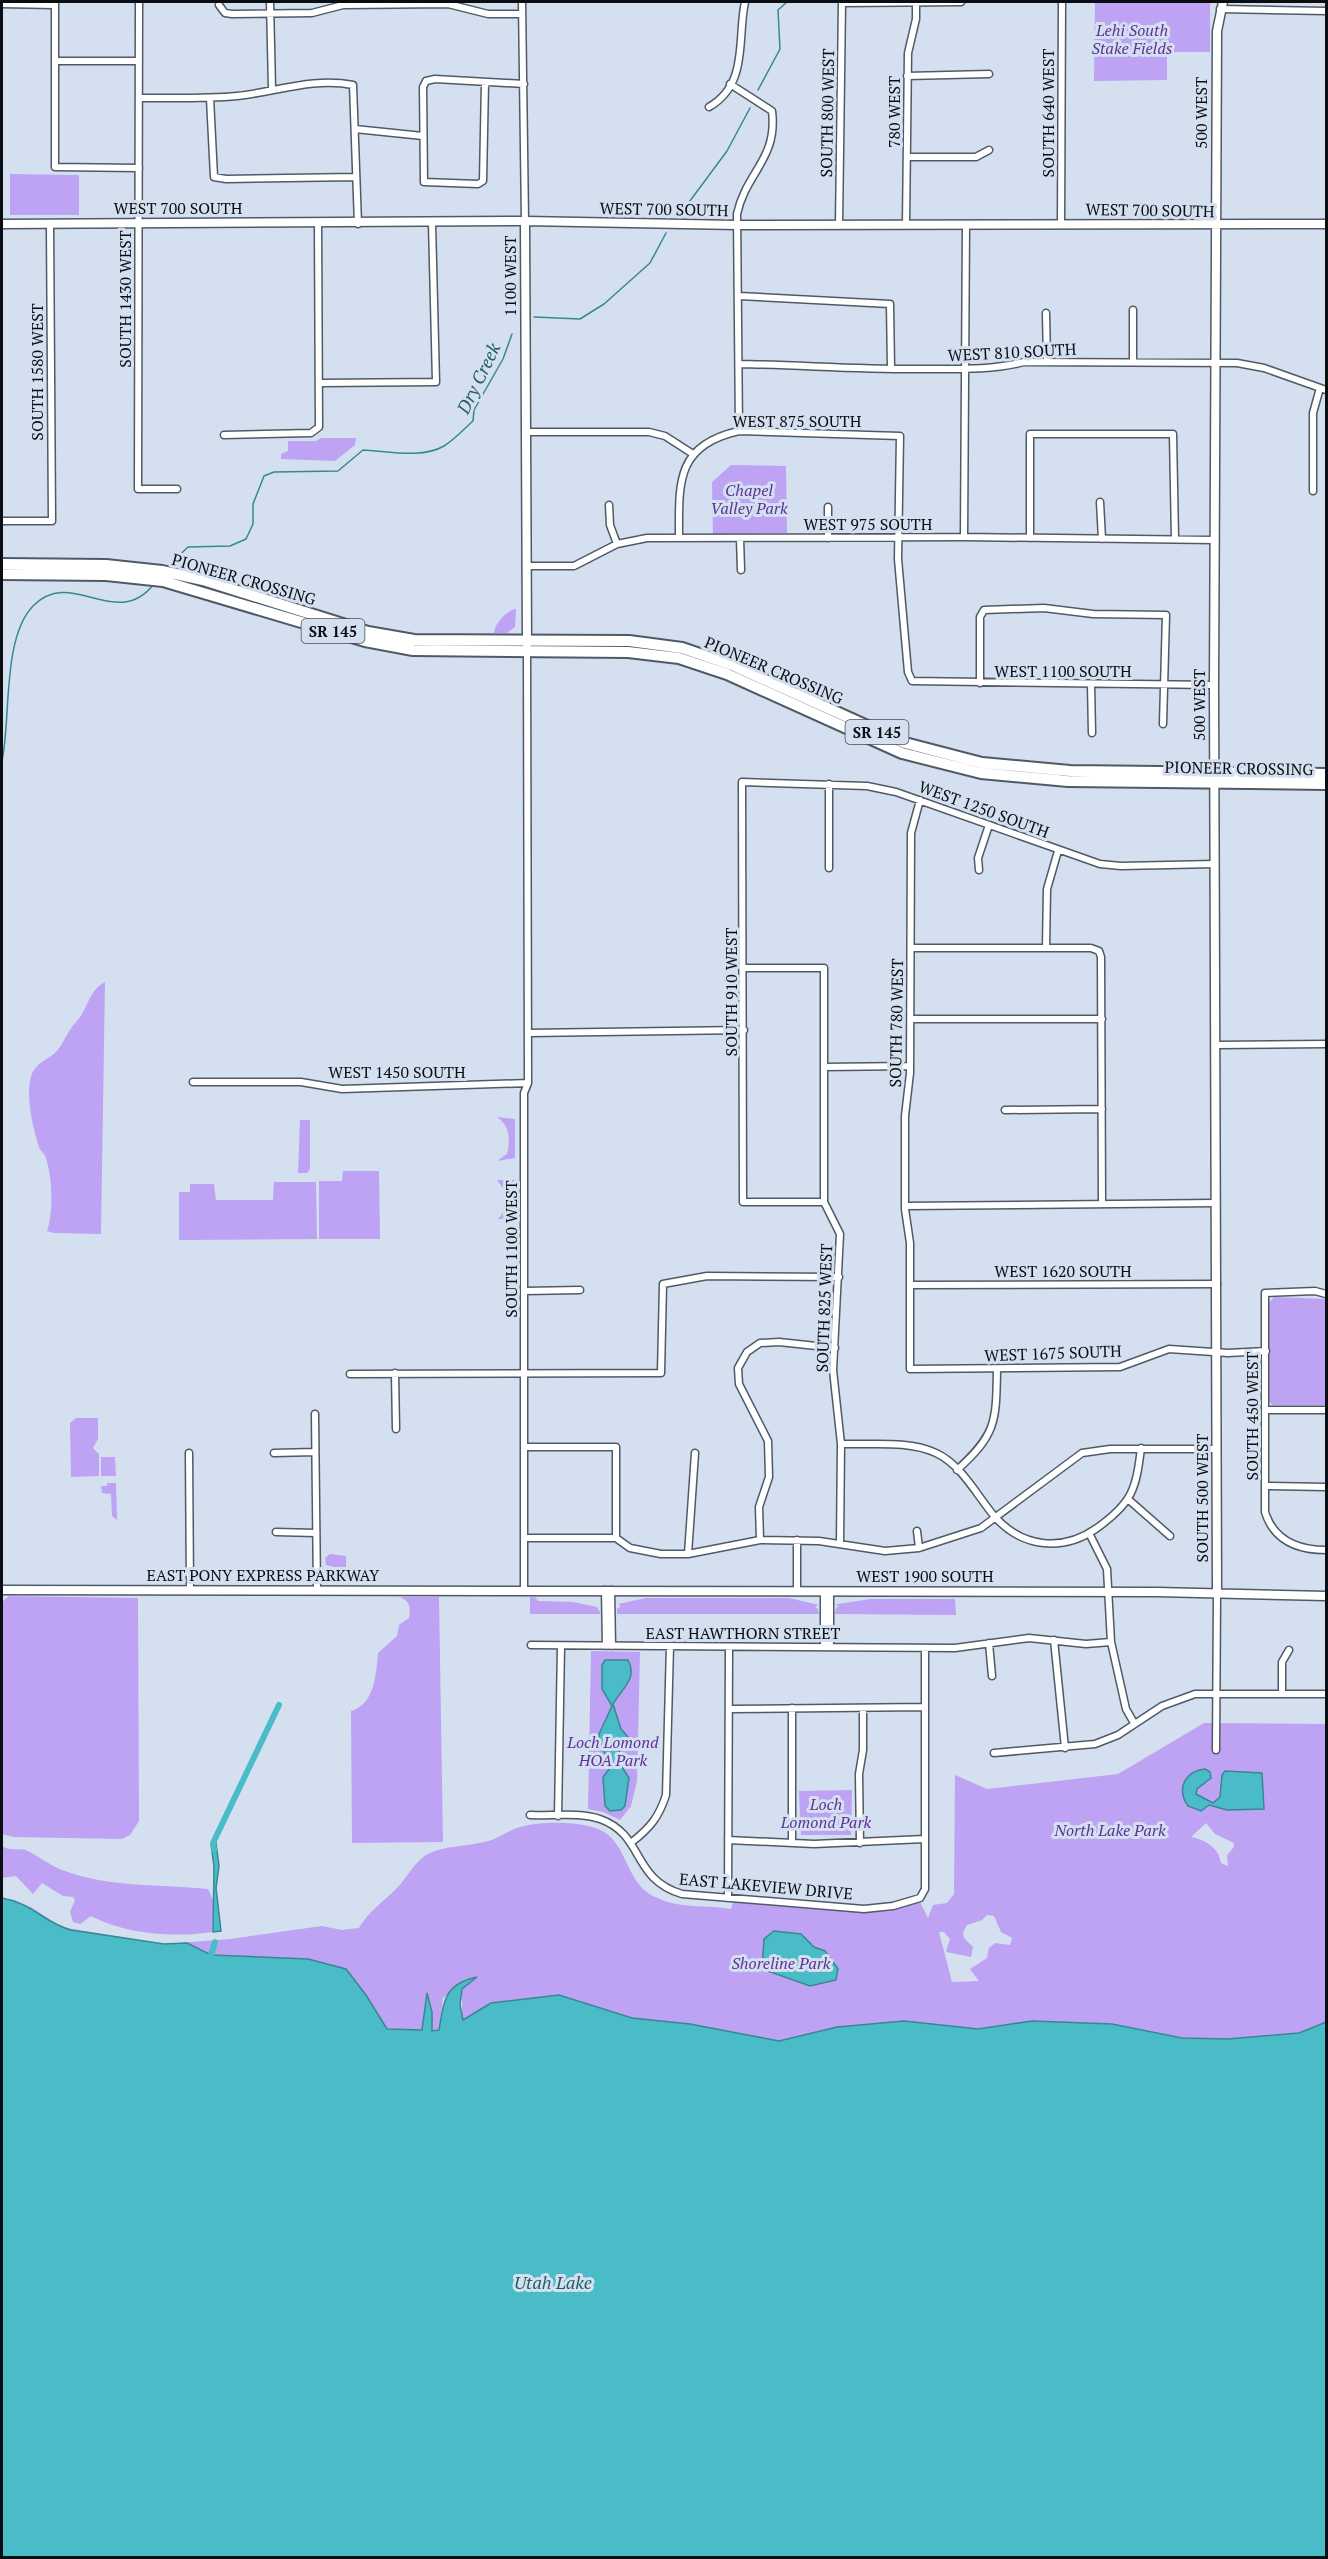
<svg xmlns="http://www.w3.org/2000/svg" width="1328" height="2559" font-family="'PT Serif',serif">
	<rect width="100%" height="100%" fill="#d4e0ef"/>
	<path fill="#bea2f3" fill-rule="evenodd" d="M1095,2h115v50h-43v28l-73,1z
		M10,174l69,1v40h-69z
		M321,438h35l-1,7 -20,16 -54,-2v-5l7,-3v-10h28z
		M731,465l55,1 1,67 -74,1 -1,-52z
		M516,609l-1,18 -8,6h-13c0,-9 13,-23 22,-24z
		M105,982l-4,252 -47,-1 -7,-2c7,-19 5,-54 -1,-73 -1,-4 -6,-7 -7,-11 -6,-18 -16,-61 -5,-77 6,-9 14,-11 21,-17 9,-9 12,-22 21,-31 12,-12 12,-31 29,-40z
		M497,1117l18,2v39l-18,3 10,-7c4,-16 2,-29 -10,-37z
		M300,1120h10v49l-3,4h-9z
		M343,1171h36l1,68h-61v-58h23z
		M497,1180h18v39h-17l8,-10 1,-15z
		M274,1182h42l1,57 -138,1v-48h11v-8h24l2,16h57z
		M1274,1297l52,2v106h-53l-4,-3v-99z
		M76,1418h22v21l-5,9 6,6v22l-28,1 -1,-54z
		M101,1457h14l1,19h-15z
		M107,1483h9l1,37 -5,-4 -1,-22 -9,-1 -1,-7h6z
		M330,1554l16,2v21l-3,3h-7l-1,-13 -9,-2 -1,-7z
		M9,1596l129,2 1,223 -9,14 -8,4 -108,-2 -12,-3v-232z
		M400,1597h39l4,245 -91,1 -1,-132c24,-7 25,-37 27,-58l19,-17 2,-11 10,-7c2,-10 1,-17 -9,-21z
		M530,1597h5l3,4 35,1 24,5 4,7h-71z
		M646,1598h143l30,7 -4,2 3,2 1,5h-202v-5l4,-3 -3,-2z
		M871,1599h84l1,16 -121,-1 1,-6 3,-2 -4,-1 3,-1z
		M591,1651l49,1 -3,129 -6,25 -11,14 -17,-8 -15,-3z
		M1204,1723l122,1v298l-27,11 -71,6 -46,-1 -70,-14 -80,-3 -54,8 -74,-8 -67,6 -58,14 -89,-17 -58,-6 -73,-23 -68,8 -29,17v-31l14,-11 -33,20 -4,32 -7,2v-20l-5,-17 -5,35 -35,-1 -21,-34 -20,-26 -57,14 -265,-62 -22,-23 29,9 30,20 103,17 66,-5 92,-13 20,4 17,-2c9,-16 24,-26 37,-39 11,-11 17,-25 30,-34 18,-10 39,-8 58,-13 12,-2 22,-10 33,-14 22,-7 59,-7 81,1 28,11 27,48 50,64 26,17 54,11 83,16l2,-7 137,10 20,-1 30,-9 8,16 5,-13 14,-2 7,-9 1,-119 32,14 131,-15zM1206,1823l9,11 19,9v4l-7,8 1,11 -7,-3c-2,-15 -15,-23 -30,-26zM987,1915l7,1 7,16 11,6 -2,7 -15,-2 -6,5 -2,10 -17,11 9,12 -27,1 -13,-50h5l6,7 -4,13 25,5 2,-10 -9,-9 -1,-6 4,-7 15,-5z
		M852,1790l-1,45h-50l-2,-44z
		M2,1846c8,6 17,1 26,5 12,6 24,16 37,20 46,17 95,13 143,18l6,13 -2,30c-39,6 -87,2 -121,-16l-11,8 -7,-2 -3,-10 5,-12 -2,-3 -10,-1 -21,-13 -9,11 -17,-18 -14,2z"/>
	<path fill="#4abcc8" stroke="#378892" stroke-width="1.5" d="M605,1660h23c10,18 -6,29 -15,44l8,25 7,8 -12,21 13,20 -4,28 -4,4 -11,1 -5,-5 -2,-29 10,-13 -12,-16 -2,-14 13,-28 -10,-17v-24z
		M1205,1769l5,3 1,6 -14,11 -1,5 17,9 7,-6 2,-22 3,-4 37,2 2,36 -37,1 -18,-5 -8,6 -13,-5c-12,-17 -3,-35 17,-37z
		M211,1843h5l3,23 -3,22 5,43 -8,1 1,-65z
		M2,1898c31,5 42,25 69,32l93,14 23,-1 24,12 97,4 38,10 20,26 21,34 35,1 5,-37 5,19v19l7,-1c5,-29 5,-46 38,-53l-15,12 -2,16 3,15 28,-17 68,-8 73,23 58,6 89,17 58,-14 67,-6 74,8 54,-8 80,3 70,14 46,1 71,-6 27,-11v535h-1324z
		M774,1931l27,3 13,13 11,4 13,18 -2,11 -26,6 -48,-17 2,-30z"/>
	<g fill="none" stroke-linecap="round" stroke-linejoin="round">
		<path stroke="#378892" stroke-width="1.5" d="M758,90l22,-41 -2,-39 9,-8
			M681,213l46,-62 23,-43
			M534,317l46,2 24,-15 46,-41 16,-30
			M168,566l20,-19 42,-1 16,-7 7,-15v-20l11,-28 10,-4 64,-1 25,-21c24,1 59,9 81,-4 10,-6 20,-17 29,-25l1,-11 29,-51 9,-25
			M2,761c9,-41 0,-123 31,-155 39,-40 83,26 121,-22"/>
		<path stroke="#4abcc8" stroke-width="6" d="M214,1850l-1,-7 66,-138
			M211,1955l4,-13"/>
		<g stroke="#4f5a66" stroke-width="9">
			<path id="street" d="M55,2v165l84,1
				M139,2l-1,487h39
				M270,2l2,87
				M522,2l3,219
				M2,4l53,1
				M219,5l6,8 7,1 80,-1 31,-8 105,-1 40,10h34
				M1220,9l106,2
				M55,61h84
				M907,76l82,-2
				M485,82l-2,99 -5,3 -54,-2 -1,-95 3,-6 9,-2 89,5
				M730,84l42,27c6,48 -26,61 -35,103l2,217
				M140,98c32,0 65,1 97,-2 39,-4 76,-19 116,-11l5,139
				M210,98l4,79 12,2 129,-2
				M709,107c40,-23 28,-69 36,-105
				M355,129l68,7
				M907,157h69l13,-7
				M839,224l3,-221 119,-1
				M906,224l2,-171 8,-34v-17
				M1061,224l1,-222
				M739,296l151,8 1,65
				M1133,310v52
				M1046,313l1,49
				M739,364c63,1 126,6 189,5 33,0 64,1 96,-7l213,1 27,5 62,22
				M321,383l115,-1 -4,-159
				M526,432h123l16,4 28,18
				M224,435l87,-2 8,-6 -1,-204
				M1313,491v-78l7,-25
				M1100,502l2,37
				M609,505l1,20 7,19
				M828,507v31
				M2,521h50l-2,-297
				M964,537l2,-313
				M679,538c0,-54 -4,-93 60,-107l161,5 -2,123 10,113 4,9 302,4
				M740,538l1,32
				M1030,538v-104h143l2,105
				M527,566h47l43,-22 30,-6 317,-1 251,3
				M980,683v-66l4,-7 60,-2 49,6 73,1 -3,109
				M1091,684l1,49
				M920,800l-9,33 -1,240 -5,43v93l5,34v126l210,-2 49,-18 59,4 38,-2
				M829,868v-84
				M979,870l-1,-12 11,-33
				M911,948h180l8,3 2,6 1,247
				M1046,948l1,-59 11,-38
				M744,968h80v234l16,32 -7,136 8,74 -1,100
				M911,1019h191
				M528,1033l216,-3
				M1216,1045l110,-1
				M824,1067l86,-1
				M193,1082h108l41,7 186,-6
				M1005,1110l97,-1
				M824,1202h-81l-1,-420 125,4 29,6 204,72 21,2 94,-2
				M905,1206l311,-3
				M910,1285l307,-1
				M525,1291l55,-1
				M1326,1294l-11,-3 -50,2v219c9,29 33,38 61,38
				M395,1373l1,56
				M350,1374l311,-1 2,-89 44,-8 132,1
				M1265,1410h61
				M315,1414l2,176
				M841,1444c30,1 68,-4 95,9 26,12 41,43 59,64 28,31 68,35 102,11 35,-25 39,-38 44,-80
				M526,1447h90v91
				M189,1453l1,137
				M274,1453l41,-1
				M957,1470c40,-36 39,-49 40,-100
				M1265,1486l61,1
				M1129,1500l41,36
				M276,1532l40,1
				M1089,1533l18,36 4,73 15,67 8,14
				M525,1538h91l14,10 31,6h27l72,-14 59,1 66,10 34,-3 -2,-17
				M760,1540l-1,-33 10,-30 -1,-36 -29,-57 -1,-16 9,-16 13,-9 19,-1 56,6
				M797,1540v51
				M919,1548l62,-20 101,-75 28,-4h107
				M688,1554l7,-101
				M605,1590l1,56
				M611,1590l1,56
				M524,1591v-498l4,-10 -1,-432
				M824,1591v56
				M1054,1640l11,108
				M989,1643l3,33
				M531,1645l424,3 74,-10 57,6 25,-2
				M830,1647v-56
				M1282,1694v-32l7,-12
				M792,1708v134
				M729,1709l196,-2
				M1216,1750l1,-156
				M994,1753l101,-9 23,-9 44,-29 33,-12h131
				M530,1815c22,1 49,-3 70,4 45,16 31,60 82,75l182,15 29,-3 27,-8 5,-9v-241
				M558,1816l3,-170
				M728,1840l86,4 110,-5
				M632,1842c18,-14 27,-25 34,-47l4,-149
				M860,1843l-1,-69 4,-24v-42
				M728,1898l1,-251"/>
		</g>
		<g stroke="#4f5a66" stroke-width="11">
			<path id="secondary" d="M525,221l2,423
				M2,224l523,-3 212,4 589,-1
				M2,1590l1155,2 169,4
				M1217,1594l-3,-909 3,-654 6,-29"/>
		</g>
		<g stroke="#4f5a66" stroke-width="14">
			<path id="highway" d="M2,564l104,1 56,6 41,9 165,52 46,8 215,1 53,7 50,17 173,78 77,20 88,8 256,3
				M2,574l104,1 57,6 202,60 48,9 215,2 51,6 48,16 175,79 79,20 87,8 258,3"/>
		</g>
		<use href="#street" stroke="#fff" stroke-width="6"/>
		<use href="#secondary" stroke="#fff" stroke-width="8"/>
		<use href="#highway" stroke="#fff" stroke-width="10"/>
	</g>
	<g text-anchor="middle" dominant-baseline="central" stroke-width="6" stroke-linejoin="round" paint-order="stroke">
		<g fill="#d4e0ef" stroke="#474d55" stroke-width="1.5">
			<rect x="301.5" y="619" width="63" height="24" rx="4.5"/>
			<rect x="845.5" y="720" width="63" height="24" rx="4.5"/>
		</g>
		<g font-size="15" font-weight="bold" fill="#0a0e13">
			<text x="333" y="631">SR 145</text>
			<text x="877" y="732">SR 145</text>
		</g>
		<g font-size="16" font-style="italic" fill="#5e3298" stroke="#d4e0ef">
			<text x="1132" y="30">Lehi South<tspan x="1132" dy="18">Stake Fields</tspan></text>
			<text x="749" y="490">Chapel<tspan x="749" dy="18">Valley Park</tspan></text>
			<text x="613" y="1742">Loch Lomond<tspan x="613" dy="18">HOA Park</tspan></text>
			<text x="826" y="1804">Loch<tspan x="826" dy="18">Lomond Park</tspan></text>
			<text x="1110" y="1830">North Lake Park</text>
			<text x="781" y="1963">Shoreline Park</text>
		</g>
		<g font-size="16" fill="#0a0e13" stroke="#d4e0ef">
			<text transform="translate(894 112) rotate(-90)">780 WEST</text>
			<text transform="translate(827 113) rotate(-89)">SOUTH 800 WEST</text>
			<text transform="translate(1048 113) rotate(-90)">SOUTH 640 WEST</text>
			<text transform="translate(1201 113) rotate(-90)">500 WEST</text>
			<text x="178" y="208">WEST 700 SOUTH</text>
			<text transform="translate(664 209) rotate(1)">WEST 700 SOUTH</text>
			<text transform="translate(1150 210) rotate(1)">WEST 700 SOUTH</text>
			<text transform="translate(510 276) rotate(-90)">1100 WEST</text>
			<text transform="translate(125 299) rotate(-90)">SOUTH 1430 WEST</text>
			<text transform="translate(1012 352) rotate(-3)">WEST 810 SOUTH</text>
			<text transform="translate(37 372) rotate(-90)">SOUTH 1580 WEST</text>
			<text x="797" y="421">WEST 875 SOUTH</text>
			<text x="868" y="524">WEST 975 SOUTH</text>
			<text transform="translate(244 579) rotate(16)">PIONEER CROSSING</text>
			<text transform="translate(774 670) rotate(23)">PIONEER CROSSING</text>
			<text x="1063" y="671">WEST 1100 SOUTH</text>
			<text transform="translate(1199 705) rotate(-90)">500 WEST</text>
			<text transform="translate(1239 768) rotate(1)">PIONEER CROSSING</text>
			<text transform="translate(984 809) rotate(20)">WEST 1250 SOUTH</text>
			<text transform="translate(731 992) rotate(-90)">SOUTH 910 WEST</text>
			<text transform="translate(896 1023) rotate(-89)">SOUTH 780 WEST</text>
			<text x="397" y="1072">WEST 1450 SOUTH</text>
			<text transform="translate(511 1249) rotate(-90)">SOUTH 1100 WEST</text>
			<text x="1063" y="1271">WEST 1620 SOUTH</text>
			<text transform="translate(824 1308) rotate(-88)">SOUTH 825 WEST</text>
			<text transform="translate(1053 1353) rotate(-2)">WEST 1675 SOUTH</text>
			<text transform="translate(1252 1416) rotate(-90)">SOUTH 450 WEST</text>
			<text transform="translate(1202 1498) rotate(-90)">SOUTH 500 WEST</text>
			<text x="263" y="1575">EAST PONY EXPRESS PARKWAY</text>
			<text x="925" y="1576">WEST 1900 SOUTH</text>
			<text x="743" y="1633">EAST HAWTHORN STREET</text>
			<text transform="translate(766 1886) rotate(5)">EAST LAKEVIEW DRIVE</text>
		</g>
		<g font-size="18" font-style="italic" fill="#1f5e65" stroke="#d4e0ef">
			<text transform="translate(478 378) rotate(-64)">Dry Creek</text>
			<text x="553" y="2282">Utah Lake</text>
		</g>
	</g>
	<rect width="1328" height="2559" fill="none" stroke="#0a0e13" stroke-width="6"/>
</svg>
